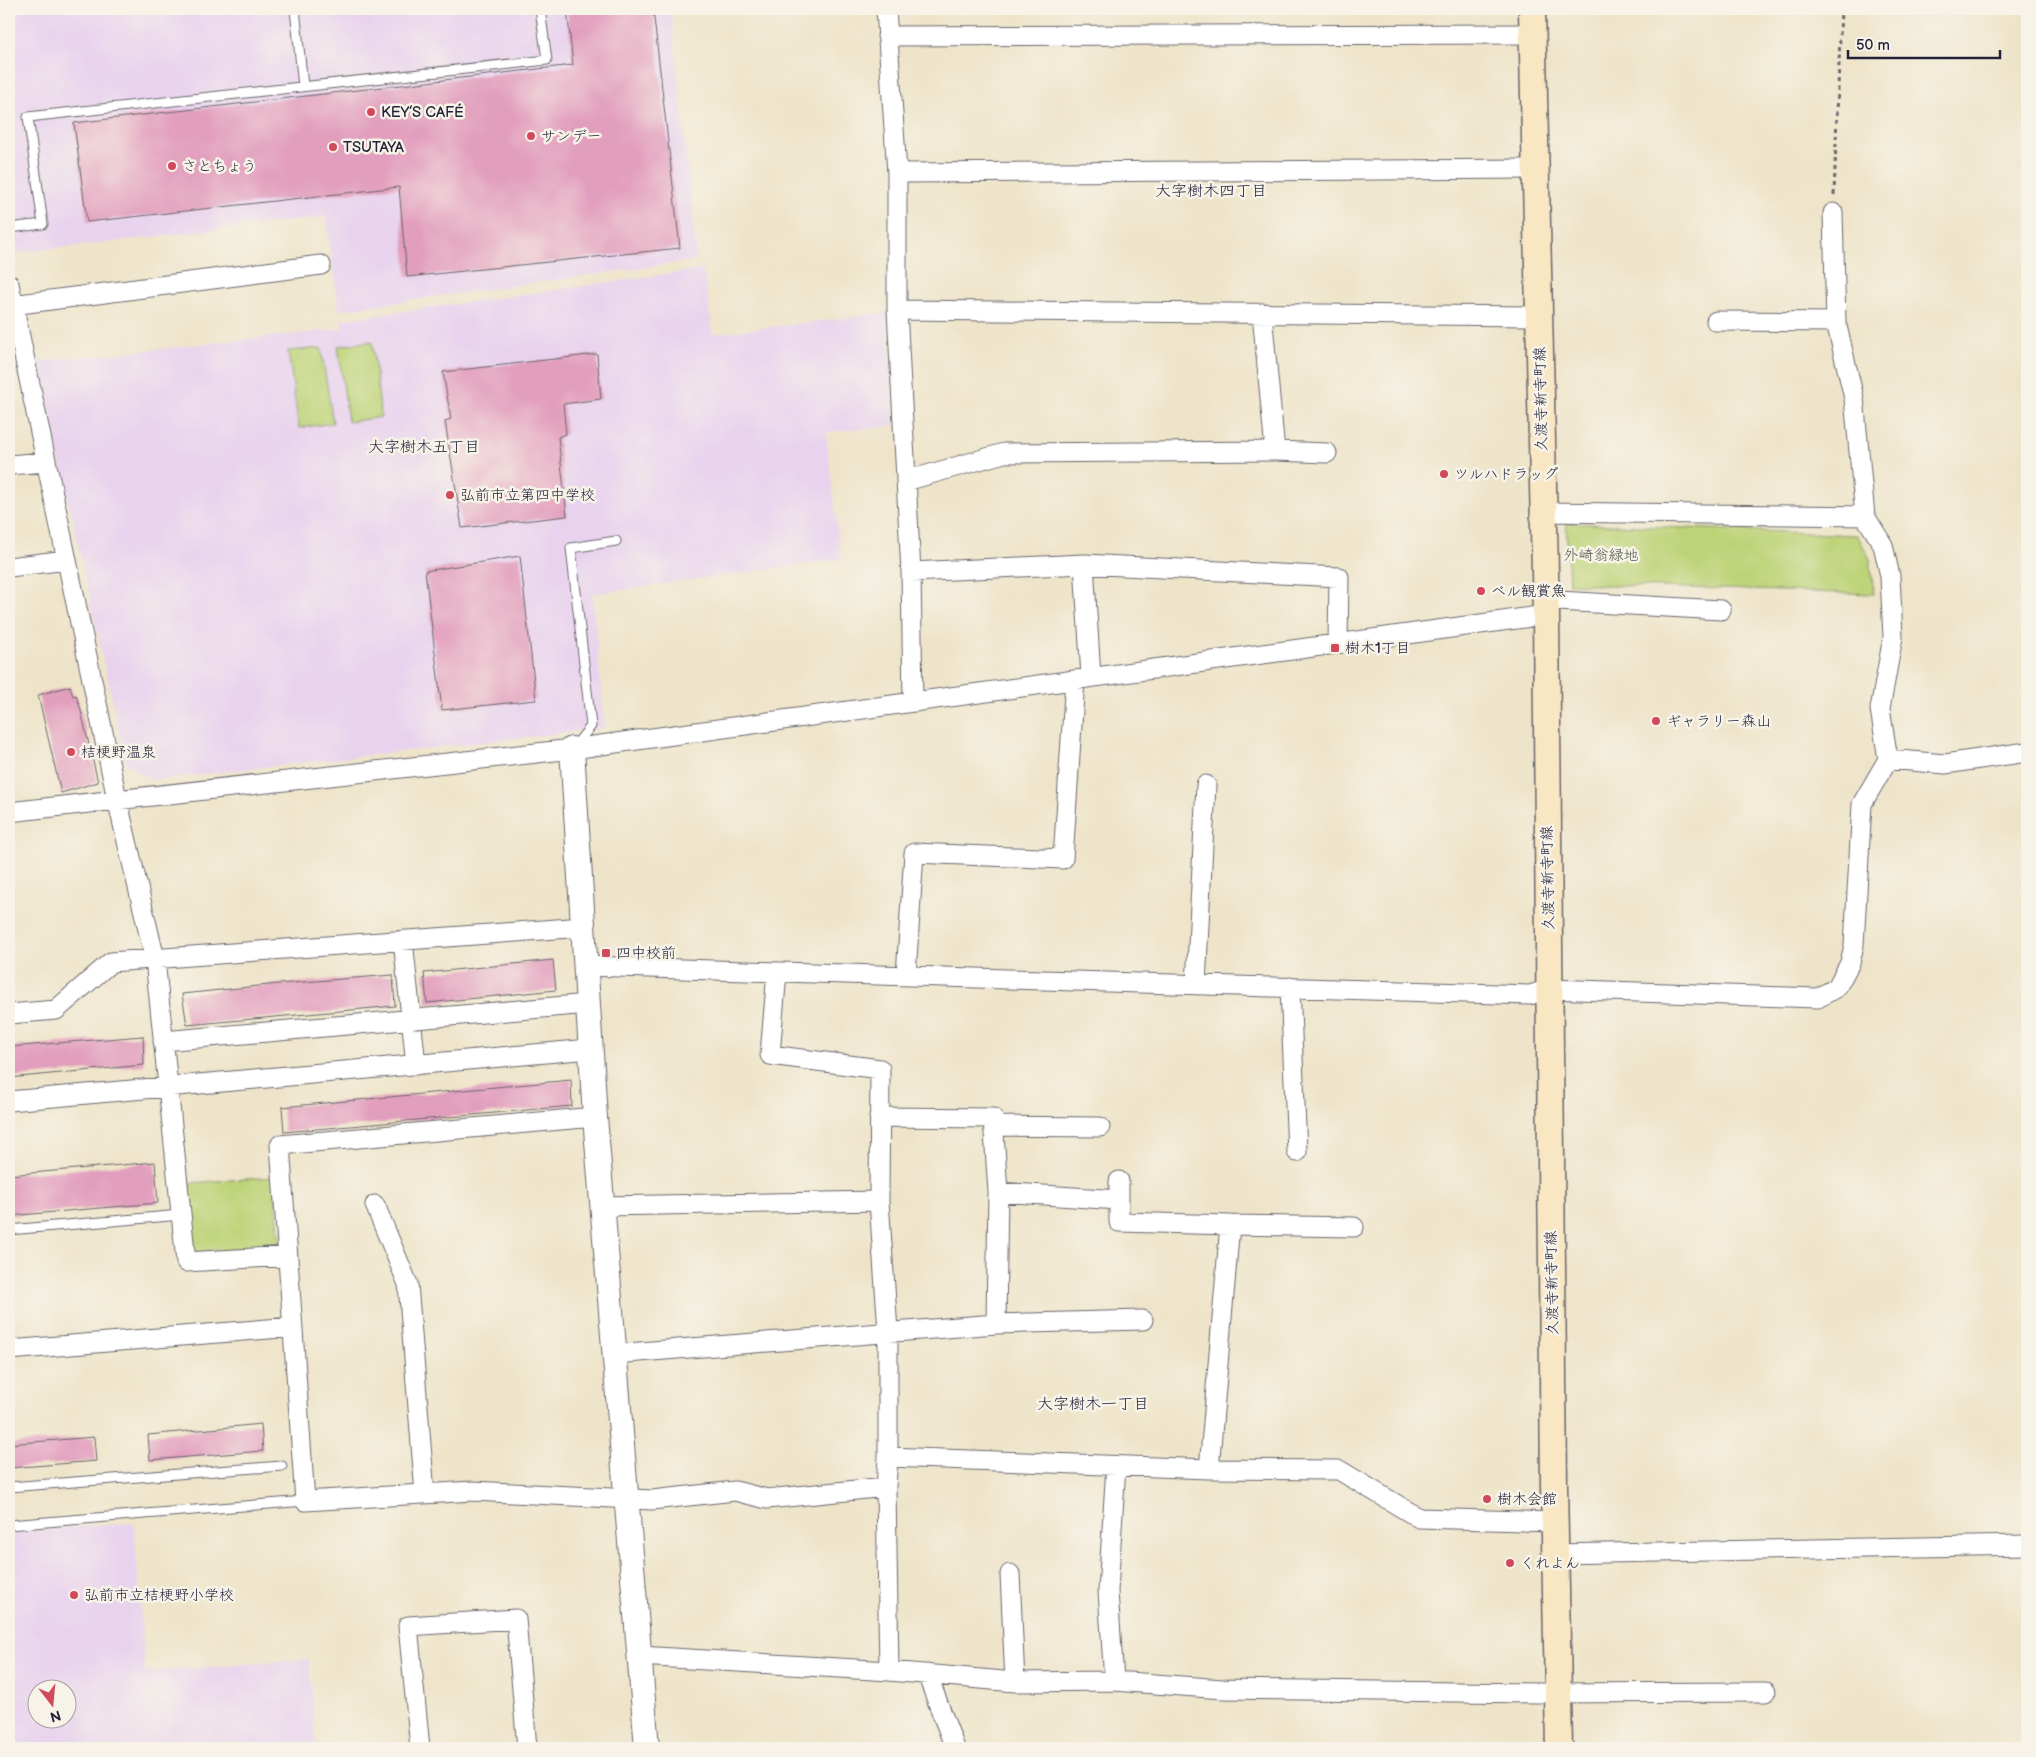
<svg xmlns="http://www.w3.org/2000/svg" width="2036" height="1757" font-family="'Balsamiq Sans','Klee One',sans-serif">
	<rect width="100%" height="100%" fill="#f7f3e8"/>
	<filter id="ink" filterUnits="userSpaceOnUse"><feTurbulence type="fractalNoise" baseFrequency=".02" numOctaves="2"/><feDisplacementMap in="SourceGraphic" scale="10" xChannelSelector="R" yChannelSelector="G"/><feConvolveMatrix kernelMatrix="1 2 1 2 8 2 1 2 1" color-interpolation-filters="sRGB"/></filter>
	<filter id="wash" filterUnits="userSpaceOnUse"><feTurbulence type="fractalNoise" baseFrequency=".0096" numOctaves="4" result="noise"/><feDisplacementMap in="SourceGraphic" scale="20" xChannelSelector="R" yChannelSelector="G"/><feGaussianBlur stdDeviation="1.12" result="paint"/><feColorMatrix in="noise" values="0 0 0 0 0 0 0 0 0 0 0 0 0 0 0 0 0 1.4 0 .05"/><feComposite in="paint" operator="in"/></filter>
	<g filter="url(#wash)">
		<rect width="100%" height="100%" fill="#eee4c9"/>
		<path fill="#e8d2ee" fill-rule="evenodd" d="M9,9h662l26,251 -358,50 -13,-93 -312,36 -5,-37z
			M703,269l10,65 174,-21 6,113 -67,6 15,127 -249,35 13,134 -452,52 -27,-16 -88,-402 304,-33 -1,-9z
			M134,1523l11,149 164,-13 7,89h-307v-217zM38,1690h30v30h-30z"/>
		<path fill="#bdd377" stroke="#707a59" d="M372,341l9,76 -33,5 -10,-76z
			M321,348l12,75 -34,5 -11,-77z
			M1566,523l291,12 13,24 4,35 -305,-10z
			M274,1177l6,68 -87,8 -5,-70z"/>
		<g id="blocks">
			<path fill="#e29ebd" d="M567,9h86l27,239 -273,29 -8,-90 -312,35 -13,-99 499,-58z
				M597,354l4,45 -38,5 3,30 -8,3 9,79 -105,12 -17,-107 6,-2 -8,-47z
				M520,556l16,144 -94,10 -17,-139z
				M70,686l3,10 3,-1 4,12 18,75 -37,11 -23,-98z
				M553,960l3,30 -129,13 -3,-30z
				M393,975l2,31 -208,19 -5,-31 96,-10z
				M143,1036l1,29 -135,13v-31z
				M571,1080l1,26 -288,26 -2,-25z
				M155,1162l3,41 -149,13v-41z
				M261,1424l2,27 -113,9 -2,-25z
				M94,1437l2,24 -87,7v-24z"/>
		</g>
	</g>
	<g filter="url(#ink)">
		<use href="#blocks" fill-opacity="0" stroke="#69666d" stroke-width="1"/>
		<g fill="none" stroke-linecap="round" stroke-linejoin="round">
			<g stroke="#69666d" stroke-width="11">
				<path id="service" d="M295,9l8,77
					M9,228l34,-4 -15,-107 519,-57 -7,-51
					M574,747l17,-21 -20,-178 45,-7
					M9,1230l172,-15
					M9,1487l273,-21
					M9,1525l296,-24"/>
			</g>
			<g stroke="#69666d" stroke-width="21">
				<path id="minor" d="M886,9l11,164v137l14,262 2,130
					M887,36l646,-2
					M897,173l639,-4
					M9,284l108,515 38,160 31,303 102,-6
					M12,305l309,-40
					M897,310l642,6
					M1262,313l13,138
					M1716,321l120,1
					M9,465l37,-3
					M906,481l98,-28 271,-2 52,2
					M1543,512l322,4
					M1084,564l255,13 -1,66
					M9,567l58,-7
					M911,572l173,-8 7,113
					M1545,602l13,-1 163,9
					M1888,759l57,5 82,-12
					M9,812l563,-63 974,-134
					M403,940l13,125
					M585,966l945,29 19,-6 269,9 19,-11 13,-24 4,-18 8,-141 26,-45 -8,-50 13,-72 -3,-61 -7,-31 -18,-29 -11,-118 -18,-76 -3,-109
					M777,972l-7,83 110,14 -1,132 9,130v126
					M906,975l8,-122 149,6 12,-179
					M1196,985l10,-200
					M1290,987l7,165
					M9,1014l47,-4 55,-48 472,-35
					M163,1041l425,-37
					M9,1101l581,-52
					M595,1117l-315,28 25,356 168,-10 179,9 83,-9 32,8 119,-12
					M994,1126l106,1
					M1119,1181v41l111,3 -21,244
					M998,1192l121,8
					M375,1205l33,79 17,210
					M602,1206l277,-5
					M1230,1225l124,2
					M996,1324l147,-4
					M9,1350l284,-23
					M614,1354l382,-30 2,-132 -5,-74 -114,-1
					M1555,1554l472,-9
					M1010,1574l5,108
					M639,1656l250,15 126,11 99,-1 109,8 318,4 225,-1
					M889,1671l-3,-184 2,-30 321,12 130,1 80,48 136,4
					M927,1674l28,74
					M1114,1681l-6,-90 8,-125
					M420,1748l-12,-122 108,-7 11,129"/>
			</g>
			<g stroke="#69666d" stroke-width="26">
				<path id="tertiary" d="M572,749l23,368 52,631"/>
			</g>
			<g stroke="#69666d" stroke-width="29">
				<path id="secondary" d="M1532,9l14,606 8,870 5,263"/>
			</g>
			<path stroke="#69666d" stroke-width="3" stroke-dasharray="4 4" stroke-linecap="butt" d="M1834,195l7,-186"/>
			<use href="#service" stroke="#fff" stroke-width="9"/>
			<use href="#minor" stroke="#fff" stroke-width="19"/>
			<use href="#tertiary" stroke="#fff" stroke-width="24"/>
			<use href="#secondary" stroke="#f9e7c3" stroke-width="26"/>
		</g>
	</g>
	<g fill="#d1495b" stroke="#f7f3e8" stroke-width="2">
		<circle cx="371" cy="112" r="5"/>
		<circle cx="531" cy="136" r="5"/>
		<circle cx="333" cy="147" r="5"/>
		<circle cx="172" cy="166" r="5"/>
		<circle cx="1444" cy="474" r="5"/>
		<circle cx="450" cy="495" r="5"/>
		<circle cx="1481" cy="591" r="5"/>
		<rect x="1330" y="643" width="10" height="10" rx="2.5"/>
		<circle cx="1656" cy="721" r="5"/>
		<circle cx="71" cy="752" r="5"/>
		<rect x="601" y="948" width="10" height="10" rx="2.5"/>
		<circle cx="1487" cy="1499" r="5"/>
		<circle cx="1510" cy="1563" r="5"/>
		<circle cx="74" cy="1595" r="5"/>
	</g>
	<g text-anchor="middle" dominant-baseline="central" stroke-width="5" stroke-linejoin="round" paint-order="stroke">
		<g font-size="15" fill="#22223b" stroke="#f7f3e8" text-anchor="start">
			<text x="381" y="112">KEY’S CAFÉ</text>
			<text x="541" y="136">サンデー</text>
			<text x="343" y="147">TSUTAYA</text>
			<text x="182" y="166">さとちょう</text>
			<text x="1454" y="474">ツルハドラッグ</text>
			<text x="460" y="495">弘前市立第四中学校</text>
			<text x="1491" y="591">ベル観賞魚</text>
			<text x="1345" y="648">樹木1丁目</text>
			<text x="1666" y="721">ギャラリー森山</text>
			<text x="81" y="752">桔梗野温泉</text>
			<text x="616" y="953">四中校前</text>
			<text x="1497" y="1499">樹木会館</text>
			<text x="1520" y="1563">くれよん</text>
			<text x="84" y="1595">弘前市立桔梗野小学校</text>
		</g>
		<g font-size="15" fill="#22223b" stroke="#f7f3e8">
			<text transform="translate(1541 399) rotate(-91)">久渡寺新寺町線</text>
			<text transform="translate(1548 878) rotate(-91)">久渡寺新寺町線</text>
			<text transform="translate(1552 1283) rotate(-91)">久渡寺新寺町線</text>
		</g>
		<g font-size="15" fill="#50574d" stroke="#f7f3e8">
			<text x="1601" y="555">外崎翁緑地</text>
		</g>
		<g font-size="16" fill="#22223b" stroke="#f7f3e8">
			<text x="1211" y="191">大字樹木四丁目</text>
			<text x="424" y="447">大字樹木五丁目</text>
			<text x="1093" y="1404">大字樹木一丁目</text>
		</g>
	</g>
	<rect width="2036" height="1757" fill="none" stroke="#f7f3e8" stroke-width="30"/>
	<g transform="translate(52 1704) rotate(164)"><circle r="24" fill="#f7f3e8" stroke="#a29fa3"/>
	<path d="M0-4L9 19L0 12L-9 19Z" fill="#d1495b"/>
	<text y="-8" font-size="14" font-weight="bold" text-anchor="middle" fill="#22223b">N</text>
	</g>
	<path d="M1848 50v8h152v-8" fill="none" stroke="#22223b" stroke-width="2.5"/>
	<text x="1856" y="50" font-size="15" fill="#22223b" stroke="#f7f3e8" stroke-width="4" paint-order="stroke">50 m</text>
</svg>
